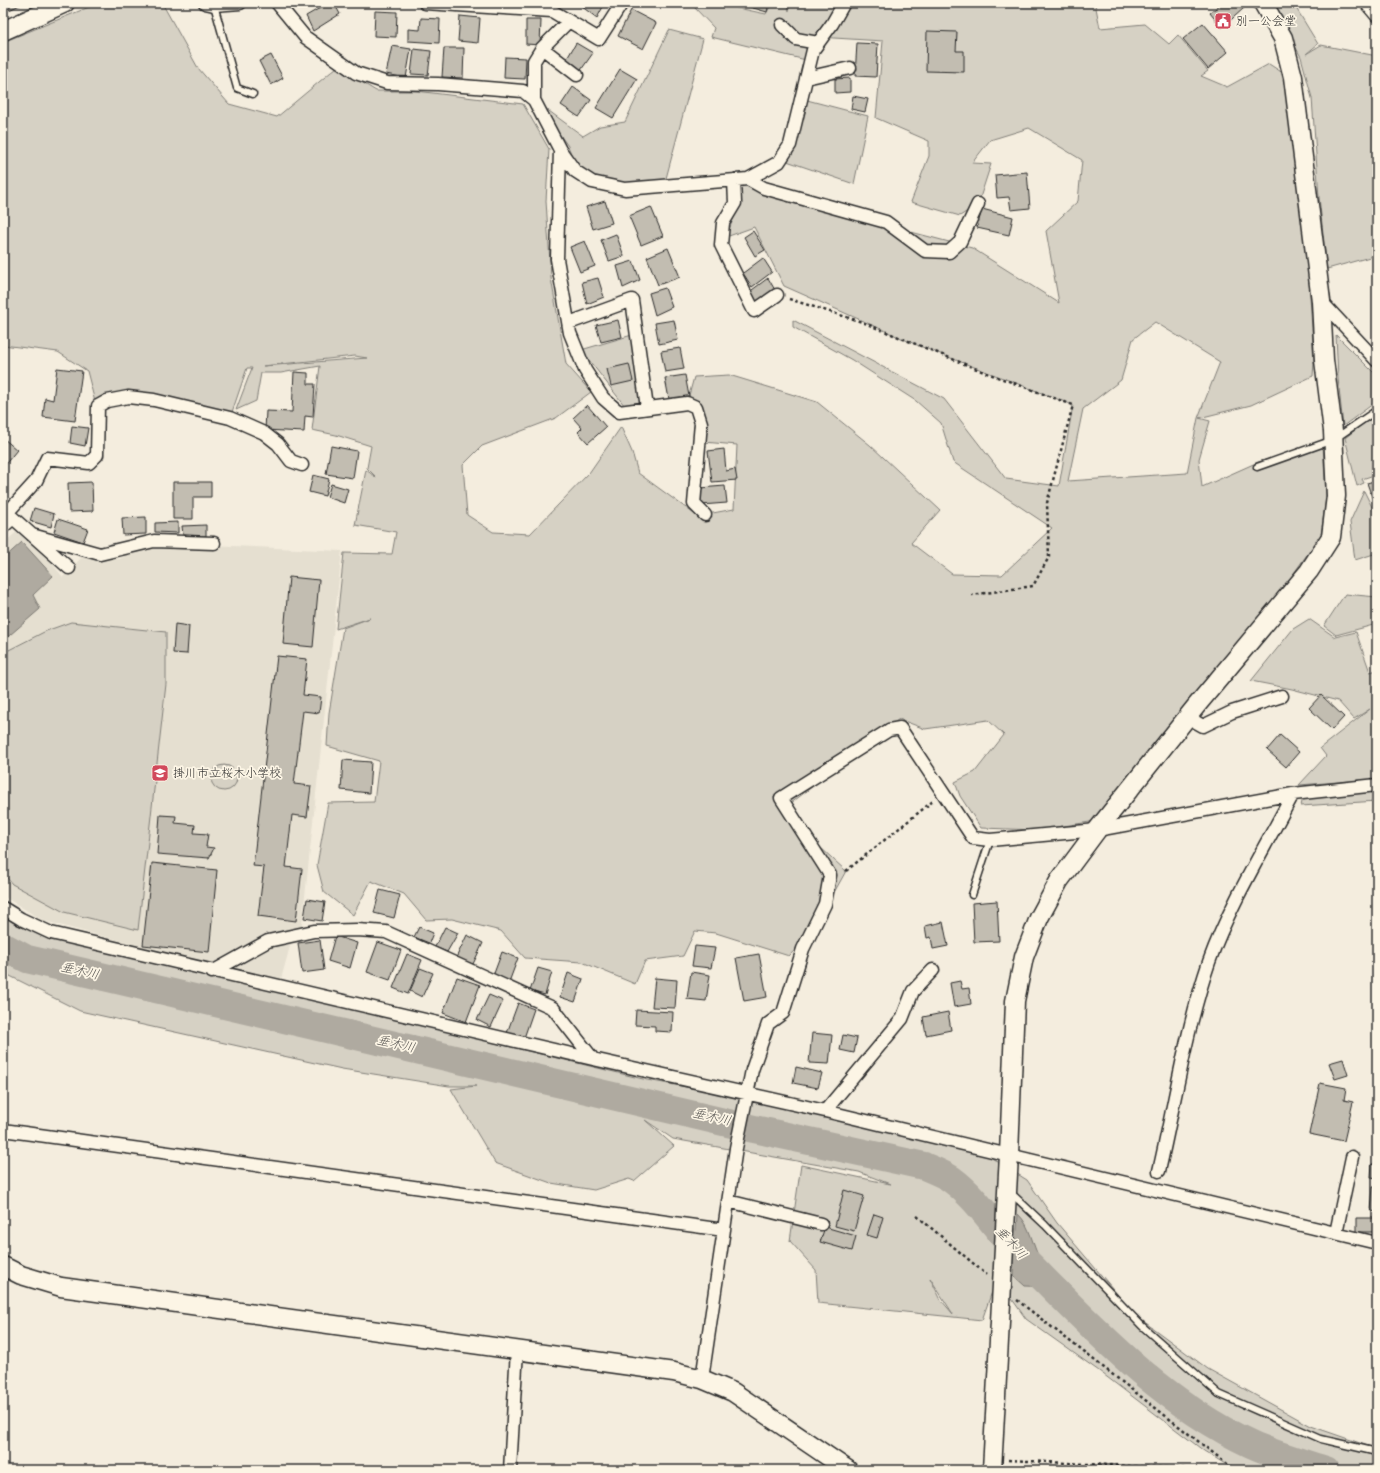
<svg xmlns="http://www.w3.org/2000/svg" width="1380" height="1473" font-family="'Architects Daughter','Klee One',sans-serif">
	<rect width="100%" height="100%" fill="#f4edde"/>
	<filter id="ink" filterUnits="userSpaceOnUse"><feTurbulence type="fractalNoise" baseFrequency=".025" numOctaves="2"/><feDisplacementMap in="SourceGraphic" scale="8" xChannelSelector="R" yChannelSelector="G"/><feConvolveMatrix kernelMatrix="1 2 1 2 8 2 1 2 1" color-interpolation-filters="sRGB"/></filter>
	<g filter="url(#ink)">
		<path fill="#e5dfd0" d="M22,527l41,50 18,-19 38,1 33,-15 57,1 133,6 -41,383 -8,1 -13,48 -236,-62 -41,-25v-352z"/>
		<path fill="#d6d1c4" stroke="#807e78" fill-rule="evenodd" d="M99,3h63l36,65 31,36 48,13 60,-50 39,24h40l107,13 26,45 -3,52 5,77 15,86 25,28 -35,26 -74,28 -19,19 4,50 26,17 37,2 59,-61 32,-46 11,25 6,21 59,43 37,-7 3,-64 -33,-3 -17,-39 7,-26 35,-2 88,27 53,43 70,65 -29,33 41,31 50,1 50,-47 -99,-66 -12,-39 -25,-22 -64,-41 -59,-33v-7l151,79 62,80 53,7 14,-81 -156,-60 -133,-59 -30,-59 -28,10 14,-35 -1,-17 7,-3 36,16 190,50 87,55 -13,-72 32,-30 4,-41 -53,-32 -39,12 -18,23 19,1 -13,40 -18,12 -49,-14 18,-46v-15l-53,-23 7,-77 -82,-5 13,8 -8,16 -95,-23 3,-9 -20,-21 1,-4h38v4l33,7 6,-11h16l1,8v-8h306l5,25 45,-4 24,20 9,-9 30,36 -7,5 26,11 42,-23 17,11 20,154 8,134 -1,13 -62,29 -52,13 11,3 -11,38 3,28 56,-25 65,-17 3,52 -5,38 -32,45 -32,39 -9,14 -152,188 -58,9 -57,-2 -21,-32 -5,-14 20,-10 29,-37 -16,-15 -63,9 -26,-10 -118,92 65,60 -34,61 -23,24 -73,-23 -21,-2 -12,25 -38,5 -10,23 -53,-22 -57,-4 -24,-27 -49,-12 -26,1 -22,-26 -33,-13 -18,34 -29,-23 -7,-27 11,-62 46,-1 5,-41 -52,-15 2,-33 14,-85 27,-10 -34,11 8,-76 48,1 4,-22 -41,-7 11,-55 11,8 -10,-10 4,-22 -35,-11 -24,-5 8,-64 -39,7h-20l-5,28 -20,9 16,-42h-5l-17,50 -86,-25h-30l-19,9 -8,-31 -29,-19 -55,-7v-303zM1155,322l65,40 -22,56 -11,55 -119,8 15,-72 38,-29 12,-41zM355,356l12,2 -104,8z
			M1272,3h21l25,41 -12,10 15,-9 56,11v199l-50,14 -8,-72 -7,-99 -11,-41z
			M669,30l34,9 -39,147 -48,2 -37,-14 -11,-28 -34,-46 49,36 17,-10 25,-4z
			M807,100l61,16 -14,68 -73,-25 9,-14z
			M632,335l10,74 -14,1 -47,-60z
			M1336,335l41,41v25l-34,25 -5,-48z
			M1377,413v61l-15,5 2,4 -7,3 -12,-48z
			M1364,491l13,26v36l-22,7 -5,-38z
			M1345,594l32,3v27l-41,11 -12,-9z
			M1309,619l26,18 21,-5 14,40 7,-2v109l-78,6 27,-29 -6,-8 50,-39 -16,10 -16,-18 -46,-12 -41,-8 42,-52z
			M71,622l95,10v52l-28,246 -74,-18 -52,-28 -9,-11v-220l43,-22z
			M211 778a13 13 0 1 1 26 0a13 13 0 1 1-26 0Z
			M1377,788v13l-76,5 2,-9z
			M3,906l34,21 122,34 488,119 134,24 136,32 73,21 37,23 30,43 78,92 73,54 103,57 66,23v21h-142l-31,-19 -105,-80 -73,-52 -33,-47 1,14 -12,34 -164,-17 -2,-33 -26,-29 11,-76 89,19 -31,-12 -186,-33 -28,-19 29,26 -40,35 -5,-2 -35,11 -43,-7 -56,-20 -44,-74 25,-3h-27l-107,-17 -262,-58 -74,-37 -3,-2zM930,1278l23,36 -12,-14z"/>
		<path fill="#afaaa0" stroke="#7a7771" d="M22,542l31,34 -20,19 7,14 -37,32v-82z
			M1018,1214c13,12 14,32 23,47 7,14 29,32 41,44l-7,5 -22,-23 -28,-1 -11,-10z"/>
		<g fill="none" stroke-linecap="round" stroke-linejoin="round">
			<path stroke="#afaaa0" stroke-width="28" d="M3,946l24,13 39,9 679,159 179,39c9,4 20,8 27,13 29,21 47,54 72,79 68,68 139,145 228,186 24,11 50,18 75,26"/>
		</g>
		<path fill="#c2bdb1" stroke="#2b2b2b" d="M6,3h15l1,1 -13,6z
			M318,3h16l6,11 -27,17 -7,-15 14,-8z
			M577,3h28l-8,15z
			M736,3h33l-2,9z
			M1222,3h18l4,5 -22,20 -12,-15z
			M631,10l25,13 -13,26 -25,-13z
			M375,11l22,1 -1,25 -22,-1z
			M460,16l20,2 -2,25 -20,-2z
			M421,18l19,1 -1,24 -31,-2v-12l12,1z
			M526,20h15l-1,25 -14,-1z
			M1203,23l25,29 -20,17 -25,-30z
			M927,31l30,1 -1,19h8v21l-38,-1z
			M576,43l17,10 -12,17 -16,-8z
			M857,43l21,1 -2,33 -21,-1z
			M392,46l19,3 -5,29 -20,-4z
			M444,48h20l-1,30 -21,-1z
			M414,49l17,2 -3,24 -17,-1z
			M271,55l12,23 -12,7 -12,-24z
			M505,57l21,1 -1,21 -21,-1z
			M620,69l17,10 -24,39 -17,-10z
			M850,78v14l-15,1v-14z
			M573,87l18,13 -12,17 -18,-12z
			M853,96l15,3 -3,13 -14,-3z
			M1027,172l3,36 -19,2 -2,-13 -12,1 -2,-23z
			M605,201l7,22 -19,6 -7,-22z
			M651,207l12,29 -22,9 -12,-29z
			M982,209l31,8 -4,18 -32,-7z
			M753,231l12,19 -10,6 -11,-19z
			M616,234l8,22 -15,5 -8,-21z
			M585,241l10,25 -15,6 -10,-25z
			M668,248l12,29 -22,8 -11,-28z
			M763,258l9,14 -20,15 -9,-14z
			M633,261l7,19 -17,8 -6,-22z
			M598,278l6,19 -17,7 -5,-22z
			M768,278l7,12 -18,13 -9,-10z
			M665,288l7,19 -17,8 -6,-22z
			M618,320l4,17 -21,5 -5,-17z
			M674,320l4,20 -19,4 -4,-21z
			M680,348l4,21 -19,3 -4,-21z
			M629,364l4,17 -22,5 -4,-17z
			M57,368l25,3 -7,50 -32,-4 2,-19 8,2z
			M294,372l14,1v11h7l-2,33 -8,-1 -1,16 -39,-2 1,-19 26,1z
			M685,375l4,21 -20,3 -4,-21z
			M587,405l19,22 -18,16 -10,-11 4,-4 -9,-10z
			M72,426l16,2 -3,18 -15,-3z
			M3,438l14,12 -14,17z
			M331,446l26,5 -4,27 -27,-4z
			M724,449l2,22 9,-2 2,11 -25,2 -4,-31z
			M313,475l16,4 -4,17 -16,-4z
			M1377,480v31l-10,-28z
			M92,482l1,29 -24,1 -1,-29z
			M173,482h38v15h-18v22h-20z
			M331,484l17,5 -4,14 -17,-6z
			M725,486l2,17 -26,2 -1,-17z
			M34,508l20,6 -3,13 -21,-6z
			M146,517v17l-23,1 -1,-17z
			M58,519l30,10 -5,13 -29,-10z
			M178,522v11l-23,-1v-9z
			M206,525v11l-23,-1 -1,-9z
			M289,577l30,3 -6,67 -30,-3z
			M175,624l14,2 -2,28 -14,-1z
			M277,656l30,3 -4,36 18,2 -2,16 -16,-2 -9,73 17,2 -4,31 -15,-2 -6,52 16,2 -6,52 -38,-5 6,-49 -11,-1z
			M1321,695l23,22 -12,13 -23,-22z
			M1280,735l19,17 -13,15 -19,-17z
			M343,760l28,2 -2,31 -28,-3z
			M160,815l16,1 -1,7 20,2 -1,8 14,1 -2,13 8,1 -5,10 -52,-4z
			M152,863l65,7 -8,82 -66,-7z
			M380,890l20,5 -6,23 -20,-5z
			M307,899l18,3 -3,19 -18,-3z
			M997,901l2,40 -25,1 -2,-39z
			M943,922l5,24 -15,3 -2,-12 -4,1 -2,-12z
			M419,927l14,6 -4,10 -15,-6z
			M445,927l13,6 -11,19 -12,-5z
			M467,935l16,8 -10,21 -17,-6z
			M335,936l22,7 -7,25 -22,-7z
			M320,940l4,30 -22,3 -4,-30z
			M378,942l23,8 -11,30 -23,-8z
			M695,946l20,2 -4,20 -19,-2z
			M502,952l16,6 -9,24 -16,-6z
			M407,954l15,6 -14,34 -15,-6z
			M759,954l8,43 -23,4 -8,-43z
			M420,968l13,5 -11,24 -12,-6z
			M538,968l14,4 -7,23 -15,-4z
			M691,972l19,3 -4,26 -19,-2z
			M568,973l15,6 -8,23 -15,-5z
			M457,977l23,8 -14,37 -23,-9z
			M655,978l22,2 -2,28 -23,-1z
			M960,981l2,8 7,-1 2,16 -17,3 -4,-24z
			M489,995l14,6 -12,26 -14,-7z
			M518,1003l16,6 -10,29 -17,-5z
			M1377,1003v13h-3z
			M636,1010l37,2 -1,20 -17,-1v-5l-20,-1z
			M948,1012l3,18 -25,5 -3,-18z
			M812,1033l20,2 -3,29 -20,-1z
			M843,1035l14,3 -3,15 -14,-3z
			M1343,1059l5,16 -13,4 -6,-16z
			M796,1067l26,6 -4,15 -25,-5z
			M1320,1083l26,5 -2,12 9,2 -9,39 -35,-7z
			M1372,1164h5v14l-6,-1z
			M1373,1187h4v25l-6,-1z
			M844,1190l20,6 -10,35 -19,-5z
			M874,1214l9,3 -6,21 -10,-3z
			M1357,1218h20v14h-20z
			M825,1227l31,9 -4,15 -32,-9z"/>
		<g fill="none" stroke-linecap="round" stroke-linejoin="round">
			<g stroke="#2b2b2b" stroke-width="9">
				<path id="lane" d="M214,5l23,83 16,6
					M1377,178v8
					M1257,467l76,-27 44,-30
					M972,895l18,-55
					M1011,1193l34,32 97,101 77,68 102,45 56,13"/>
			</g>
			<g stroke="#2b2b2b" stroke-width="15">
				<path id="street" d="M205,3l9,2 26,-2
					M277,3l28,34 51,36 31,10 51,1 85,7 11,9 26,50 15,21 17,11 33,7 123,-10 31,-17 11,-17 23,-95 19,-26 12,-21
					M425,3l127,8 47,28 23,-36
					M1366,3l11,13
					M782,25l14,14 22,4
					M542,48l35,27
					M806,78l44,-10
					M534,100v-39l8,-13 27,-27
					M560,150l-3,109 13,74 15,37 18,28 16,14 68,-9 9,4 5,16 -7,81 11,11
					M748,179l16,9 122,34 39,29 24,1 11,-10 18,-38
					M734,180l1,23 -12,20 -2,22 33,66 23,-16
					M1321,301l56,60
					M569,323l63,-23 15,108
					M3,509l66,59
					M7,513l29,-32 11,-23 42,5 8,-8 1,-49 9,-5 21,-4 26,3 76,18 34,15 14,11 13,17 11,4
					M3,527l10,-9
					M32,535l68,19 54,-13 60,2
					M1187,717l16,9 29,-14 50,-16
					M3,908l18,11 30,14 542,126
					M212,972l56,-31 46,-10 43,-1 29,2 167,76 40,51 232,52 552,132
					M825,1111l77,-92 11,-28 20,-21
					M3,1130l721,100
					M1159,1171c16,-69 27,-142 50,-209 20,-56 56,-115 84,-168
					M728,1201l93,23
					M1336,1233l16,-76
					M702,1379l34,-231 16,-78 16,-46 15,-11 20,-64 22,-45 5,-29 -49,-77 108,-68 11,-2 73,110 17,2 107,-10 196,-36 84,-9
					M510,1470l7,-120"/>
			</g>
			<g stroke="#2b2b2b" stroke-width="21">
				<path id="secondary" d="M3,31l62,-28
					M3,1266l18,9 40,12 613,85 28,7 31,13 115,78
					M992,1470l17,-315 6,-154 9,-44 15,-39 20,-37 38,-51 100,-125 112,-134 22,-34 5,-41 -3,-65 -9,-71 -3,-59 -28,-224 -10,-39 -20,-35"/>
			</g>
			<path stroke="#2b2b2b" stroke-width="2.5" stroke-dasharray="3 3" stroke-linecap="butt" d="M789,299l73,23 122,50 89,33 -26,98 2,54 -16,29 -61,9
				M846,871l87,-70
				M917,1216l70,59
				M1017,1300l218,170
				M1008,1460l197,10"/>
			<use href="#lane" stroke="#fcf5e5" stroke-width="6"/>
			<use href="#street" stroke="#fcf5e5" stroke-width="12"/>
			<use href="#secondary" stroke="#fcf5e5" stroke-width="18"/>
		</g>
	</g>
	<defs>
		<g id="civic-square" transform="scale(0.9)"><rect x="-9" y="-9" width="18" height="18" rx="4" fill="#d1495b" stroke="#fcf5e5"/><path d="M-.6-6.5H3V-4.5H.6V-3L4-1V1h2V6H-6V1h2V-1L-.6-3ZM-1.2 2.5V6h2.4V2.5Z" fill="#fff"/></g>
		<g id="school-square" transform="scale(0.9)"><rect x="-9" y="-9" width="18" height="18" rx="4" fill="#d1495b" stroke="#fcf5e5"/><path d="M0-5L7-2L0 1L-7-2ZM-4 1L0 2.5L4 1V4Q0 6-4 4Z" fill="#fff"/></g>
	</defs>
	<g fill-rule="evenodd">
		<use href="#civic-square" x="1223" y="21"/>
		<use href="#school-square" x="160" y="773"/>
	</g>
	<g text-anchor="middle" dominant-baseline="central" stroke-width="3.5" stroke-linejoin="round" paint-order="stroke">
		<g font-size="12" fill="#2b2b2b" stroke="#fcf5e5" text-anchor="start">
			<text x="1236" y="21">別一公会堂</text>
			<text x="173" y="773">掛川市立桜木小学校</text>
		</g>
		<g font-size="13" font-style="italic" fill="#595754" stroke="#fcf5e5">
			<text transform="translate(80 971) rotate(13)">垂木川</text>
			<text transform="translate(396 1044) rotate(13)">垂木川</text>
			<text transform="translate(712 1117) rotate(13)">垂木川</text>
			<text transform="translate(1011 1243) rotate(48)">垂木川</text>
		</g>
	</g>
	<rect width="1380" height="1473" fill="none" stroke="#fcf5e5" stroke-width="16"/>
	<rect x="8" y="8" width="1364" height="1457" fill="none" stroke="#2b2b2b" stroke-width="1.5" filter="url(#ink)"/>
</svg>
